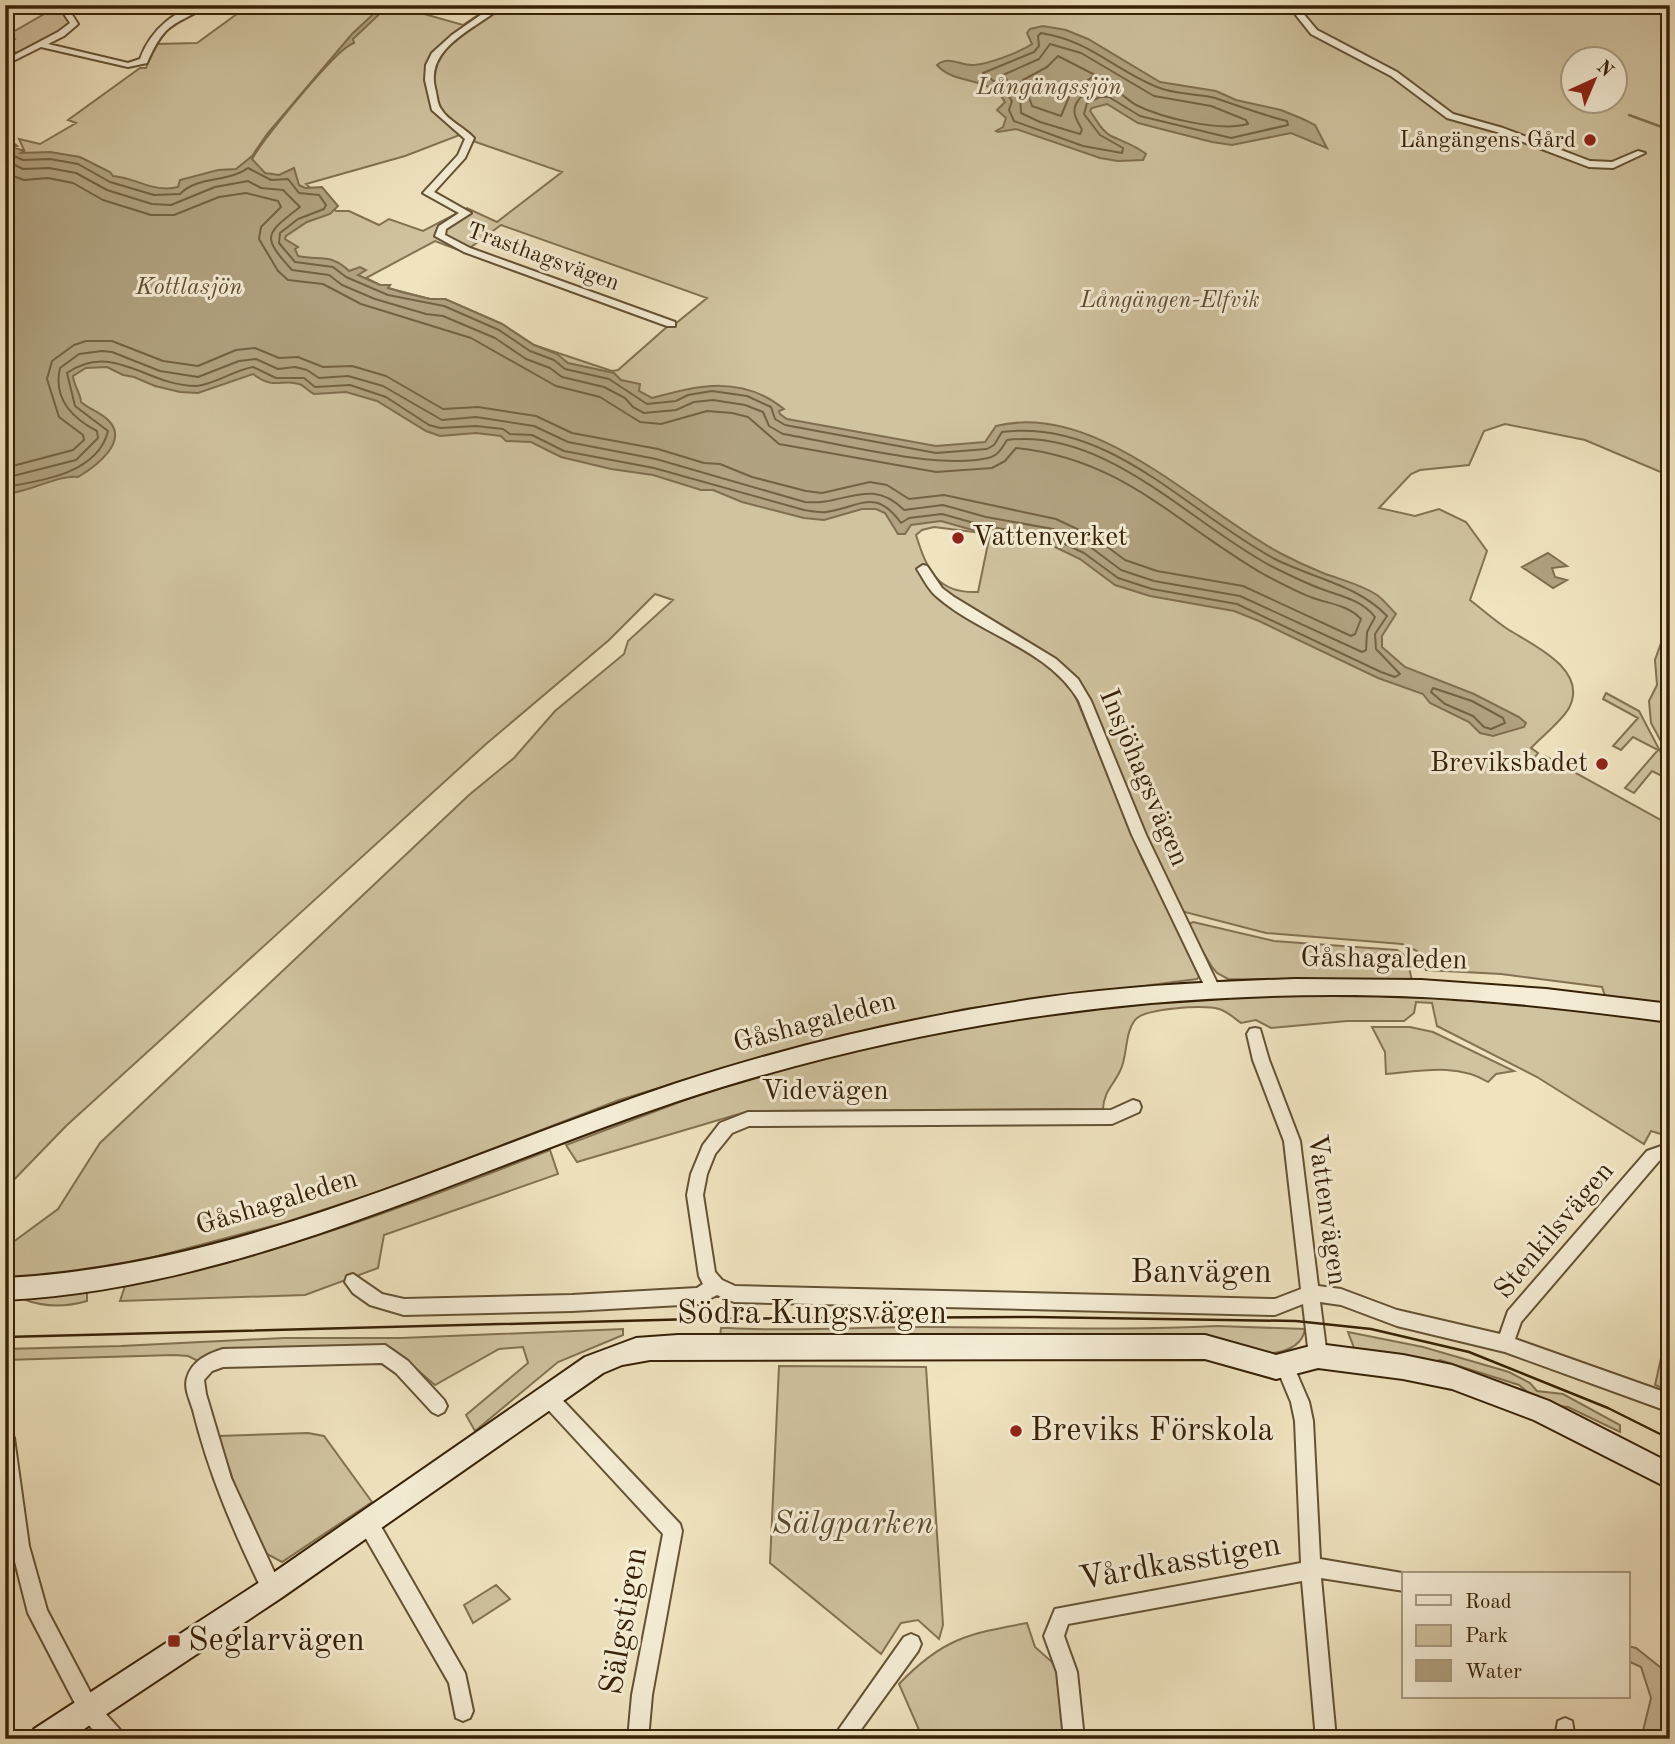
<svg xmlns="http://www.w3.org/2000/svg" width="1675" height="1744" font-family="'Old Standard TT',serif">
	<rect width="100%" height="100%" fill="#f0e4c0"/>
	<filter id="stains"><feTurbulence type="fractalNoise" baseFrequency=".00286" numOctaves="4"/><feColorMatrix values="0 0 0 0 .2 0 0 0 0 .09 0 0 0 0 .02 0 0 0 .5 -.17"/></filter>
	<radialGradient id="worn" r=".72"><stop offset=".6" stop-color="#630" stop-opacity="0"/><stop offset="1" stop-color="#630" stop-opacity=".3"/></radialGradient>
	<path fill="#d0c3a0" stroke="#837253" stroke-width="2" fill-rule="evenodd" d="M237,5h170l-4,3 60,17 27,-18 -4,-2h1184v471l-85,-36 -80,-16 -21,7 -15,34 -49,5 -9,4 -32,34 36,8 24,-7 27,13 21,29 -17,49c13,10 25,21 39,30 24,15 80,40 60,78 -8,14 -27,28 -38,40l7,5 -7,9 5,3 9,-9 125,69v9l-5,7 5,11v153l-65,-9 -3,-9 -101,-13 -75,-4 -9,-19 -15,-7 -136,-11 -89,-23 -88,-209 -15,-8 68,166 57,108 1,8 -3,4 -233,30 -188,44 -157,47 -223,86 -113,37 -174,46 -104,11v-32l53,-39 42,-66 369,-348 45,-37 41,-47 69,-57 4,-13 45,-41 -18,-6 -46,46 -123,104 -420,382 -61,63v-1052l12,9 -4,1 7,4 4,-1 -5,-11 21,5 36,-21 -8,-3 72,-52h6l9,-24 42,-1 48,-35zM1574,60h42v42h-42zM462,134l11,7 89,31 -65,50 -30,-14 -44,23 -34,-12 -10,6 -30,-14h-13l-30,-27 99,-28zM501,225l206,73 -32,26 -7,2 -50,44 -6,1 -78,-26 -32,-21 -57,-25h-15l-42,-11 2,-3h-10l-14,-7 69,-37 29,11zM934,527l56,7 -12,58c-41,2 -51,-22 -62,-57l6,-5z
		M53,9l9,1 7,9 -1,8 -26,16 -25,10 -9,-5 7,-9 -9,-3z
		M1670,618v140l-19,-35 -2,-22 8,-16 -2,-25z
		M1606,693l33,18 31,59v10l-18,-9 -18,22 -9,-5 33,-38 -25,-13 -12,13 -8,-4 25,-28 -35,-19z
		M1193,922l81,19 123,9 10,7 5,24 -184,-2 -11,-6 -5,-6 -25,-42z
		M1291,993l204,7 175,21v116l-19,-6 -7,13 -107,-67 -100,-51 -5,-23 -16,-1 -2,11 -10,8h-57l-76,7 -15,-8 -15,3c-7,-5 -14,-12 -22,-14 -15,-4 -75,-1 -84,11 -11,14 -7,36 -15,51 -7,15 -16,20 -17,38l-354,2 -172,51 -11,-17 143,-54 84,-26 110,-27 190,-31z
		M1372,1027h38l23,5 81,39 -18,3 -8,8c-30,-19 -68,-11 -102,-8l-1,-22z
		M550,1150l8,24 -174,61 -6,33 -73,27 -185,6 5,-15c55,-12 109,-24 162,-41 89,-27 176,-61 263,-95z
		M87,1292v9c-21,6 -44,6 -64,-2z
		M1217,1326l88,3c-3,20 -24,24 -41,25l-544,-17 1,-9h8c65,4 129,-1 193,-1 99,0 196,4 295,-1z
		M1668,1327l2,1v63l-15,-6z
		M623,1329v6l-65,27 -83,69 -9,-16 62,-52 -5,-16 -24,2 -64,36 -42,-36h-44l-151,12 -10,-5 -14,-1 -169,5v-11l116,-3 162,-8h118z
		M1348,1332l75,15 86,25 21,11 7,8 26,3 57,31v7l-52,-25 -13,-1 -24,-11 -12,-10 -79,-25 -13,4 -71,-11z
		M779,1366l147,1 17,258 -4,14 -21,-19 -17,3 -20,31 -111,-91z
		M308,1433l16,3 48,66 -90,60 -15,-8 -27,-54 -22,-64z
		M496,1585l14,14 -37,24 -9,-18z
		M1027,1623l8,24 17,15 9,20 6,57h-144l-24,-55c43,-45 68,-50 128,-61z
		M1628,1646l8,2 34,27v64h-29l10,-41 -10,-31 -13,-6z"/>
	<path fill="#b1a281" stroke="#806e50" stroke-width="2" d="M383,5h6l-36,34 1,4c-17,4 -91,97 -102,116l13,14 14,2 15,-7 5,17 6,3 17,-1 16,19 -8,8 -23,8 -21,14 -1,3 13,8 -3,2 3,7c22,5 33,-3 51,15l11,-4 6,3 -8,5 22,10h10l-2,3 13,4 29,7h15l57,25 32,21 23,9 11,9 46,10 7,7 19,4 -1,7 13,7c47,-13 90,-23 132,11l-5,2 1,3 7,5 149,27 49,-4 11,-16c100,-25 202,83 284,127 13,7 28,14 43,20 18,7 38,11 54,22 7,5 13,13 19,19l-14,22v11l23,20 69,27 45,23 7,6 -2,4 -31,9 -13,-3 -11,-11 -39,-19 -7,-9 -45,-16 -119,-57 -25,-10 -84,-15 -35,-11 -35,-26 -31,-15 -66,-11 -42,-12 -30,4 -6,9h-7l-13,-21 -9,-4h-14l-38,11 -20,-2 -62,-16 -29,-12h-12l-48,-15 -42,-6 -50,-12 -30,-15 -25,-1 -5,-5 -25,-3 -36,3 -14,-5 -49,-30 -31,-9 -32,2c-6,-3 -9,-8 -15,-10 -17,-6 -24,7 -46,-10l-55,19 -18,-1 -25,-6 -21,-9 -11,-2 -16,-8 -21,1 -13,8c1,10 7,16 8,26 9,8 20,10 28,19 20,21 -14,46 -31,56 -18,-3 -51,16 -73,17v-357l12,9 -4,1 11,4 -3,2 29,-1 30,5 30,15 3,4c24,2 40,17 65,11l2,-7 38,-10 18,-1 16,-13 15,-22 85,-100z
		M1043,26l23,4 22,9 72,43 56,9 20,9 45,10 22,9 12,6 12,23 -36,-15 -59,12 -20,-3 -74,-19 -31,-19 -15,4 -2,3c7,9 11,20 21,25 13,6 24,9 35,18l-3,6 -25,1 -18,-3 -84,-29 -18,3 -2,-1 7,-4 3,-9 -9,-8 8,-8c-15,-27 -50,-16 -68,-37 12,-10 23,1 37,0 15,-1 46,-13 58,-21l-5,-11 3,-4z
		M1548,553l19,13 -15,2 3,9 12,3 -14,8 -31,-21z"/>
	<g fill="none" stroke-linecap="round" stroke-linejoin="round">
		<path stroke="#746244" stroke-width="2" d="M1041,33c50,8 73,37 116,54 18,8 40,6 58,11 24,8 47,17 72,23l1,4 -57,13 -91,-22 -31,-19h-9l-13,6 -3,11 16,21 23,13 -1,5 -39,-7 -69,-25 -5,-11 3,-9 -9,-13 -20,-15 51,-21 5,-6 -1,-10z
			M1050,44l31,9 73,43 57,10 35,14 2,4c-28,8 -86,-6 -112,-19 -10,-6 -17,-15 -28,-17 -15,-2 -37,10 -33,27 1,5 5,10 7,15l-2,4 -40,-12 -19,-9 -1,-17 -17,-21 36,-16z
			M1058,56l37,19 -24,17 -10,24 -29,-10 -9,-26 24,-13z
			M5,145l9,11 9,4 27,-1 28,5 32,18 44,13 26,-1c19,-19 48,-11 68,-26l23,12 17,-1 11,14 20,2 7,10 -2,4 -26,10 -18,14 -1,10 16,19 38,5 13,10 42,18 56,11 55,24 31,21 24,9 11,9 44,10 38,25 29,-3 12,-6 24,-4 35,5 24,11 4,12 10,6 151,28 51,-4 7,-4 8,-13c107,-14 186,81 273,127 37,19 83,26 112,57l-12,18 1,15 24,25 -5,3 -14,-5 -144,-68 -85,-15 -34,-11 -34,-25 -34,-16 -65,-11 -43,-12 -33,4 -8,5c-26,-36 -40,-16 -75,-11 -7,1 -15,-1 -22,-2l-150,-42 -90,-17 -32,-16 -22,-1 -7,-5 -27,-3 -36,2 -11,-3 -43,-28 -36,-12 -35,2 -11,-9h-28l-23,-11c-18,3 -41,18 -57,19 -49,0 -83,-45 -129,-13l8,33 33,25c-10,42 -66,50 -103,56
			M5,160l18,9 26,-1 27,5 31,17 45,14 19,1 44,-18 33,-6 13,7 22,2 17,17c-35,27 -39,29 -8,63l37,5 13,10 33,14 51,15 17,2 52,22 31,21 24,9 12,9 42,10 21,11 8,9 11,6 32,-3 18,-8 19,-2 32,5 18,7 6,14 14,8c54,9 155,36 205,24 10,-2 14,-10 19,-18 99,-12 183,83 264,126 16,8 32,16 48,22 20,8 42,11 56,29l-8,15 -1,18 -4,2 -122,-56 -86,-15 -33,-11 -32,-24 -36,-17 -67,-12 -43,-12 -39,5c-34,-34 -59,-4 -99,-8l-149,-43 -88,-17 -34,-16 -58,-9 -34,3 -59,-34 -35,-10 -29,2 -12,-8 -12,-3 -17,2 -22,-10 -17,2 -41,16 -38,-6 -48,-19 -10,-1 -23,3 -19,14c-7,30 12,50 37,63l1,7 -22,22 -71,18
			M5,173l19,7 24,-2 25,5 30,17 48,15h23l45,-18 27,-4 32,8 3,6 -20,20 -2,12 19,32 10,9 35,4 38,20 110,34 85,48 44,11 40,25 21,2 46,-13 25,2 16,4 31,27 157,28 56,-4 13,-7 11,-13c108,11 160,76 249,127 15,8 32,17 48,23 17,6 35,7 48,21l-6,15 -4,2 -108,-50 -86,-15 -32,-11 -31,-23 -38,-18 -112,-24 -35,4 -22,-14 -17,-3 -48,11 -16,-2 -54,-14 -32,-13 -16,-1 -46,-14 -86,-16 -36,-17 -58,-9 -35,2 -57,-33 -34,-10 -29,1 -25,-10 -19,1 -24,-10 -19,2 -38,16 -35,-5 -51,-20h-26l-12,4 -22,16 -5,18 12,38 24,18 1,5 -11,10 -68,18
			M1433,688l39,13 31,17 2,5 -14,6 -7,-2 -11,-11 -28,-12 -14,-12z"/>
		<path stroke="#806e50" stroke-width="2.5" d="M1629,115l41,15"/>
		<g stroke="#645234" stroke-width="4">
			<path id="street" d="M5,5h11l-11,5z
				M58,5h8l12,19 -14,12 -16,8 80,19 12,-4c10,-28 37,-54 69,-54 -36,22 -43,15 -62,58l-19,4 -87,-20 -36,18v-5l53,-28 12,-9z
				M495,5h9c-26,23 -79,41 -69,83 2,6 2,16 6,21 7,12 24,19 33,29l-9,20 -31,34 37,21 -25,16 -1,6 25,13 205,74v4h-8l-203,-74 -29,-16 4,-10 20,-13 -36,-20 35,-38 7,-16 -33,-29 -7,-30 1,-15 6,-12 20,-18z
				M1288,5h8l21,25 80,42 56,42 50,14 87,33 22,1 26,-11 7,2 -32,15 -24,-1 -92,-35 -50,-14 -56,-42 -80,-42z
				M923,565l4,1 15,22 12,9 102,62 22,20 13,22 55,134 74,154 -2,4 -5,2 -5,-2 -2,-4 -74,-154 -53,-134c-31,-53 -99,-66 -143,-105 -8,-7 -13,-18 -19,-27z
				M1255,1028l5,1 9,31 31,81 18,145 23,3 56,21 103,24 8,-23 139,-160 23,-8v14l-11,4 -138,161 -6,17 155,55v18l-165,-60 -108,-26 -56,-21 -21,-3 7,54 -3,6 -6,3 -6,-3 -3,-6 -6,-52 -28,11 -541,-13 -17,-7 -18,9 -127,7 -168,4 -34,-10 -17,-12 -8,-11 2,-6 6,-2 29,20 22,5 168,-4 125,-7 6,-4 -4,-8 -12,-81 4,-21 12,-29 17,-22 28,-11 363,-2 22,-10 6,2 2,5 -2,5 -27,12 -363,2 -17,7 -17,21 -8,20 -4,21 12,77 7,8 13,6 540,13 26,-10 -17,-148 -31,-81 -6,-26 3,-5z
				M385,1345l23,16 36,39 3,6 -3,6 -6,3 -6,-3 -36,-39 -14,-10 -159,4 -11,4 -8,9 2,14 25,84 51,111 -3,7 -7,3 -7,-3c-30,-61 -56,-121 -72,-186 -3,-10 -9,-21 -6,-32 5,-17 20,-24 36,-29z
				M1285,1357l6,3 18,42 4,19 7,138 88,15h-4v17l-83,-13 15,161h-20l-14,-158 -234,43 -4,12 13,36 7,67h-20l-7,-67 -13,-36 11,-27 246,-46 -6,-142 -4,-19 -15,-36 3,-6z
				M547,1387l6,3 127,134 2,7 -30,164 -4,44h-20l4,-44 31,-161 -122,-132 -3,-6 3,-6z
				M5,1429l6,3 3,6 15,108 18,64 49,93 26,29 3,7h-24l-19,-22 -54,-104 -17,-67 -6,-40z
				M368,1514l7,2 90,157 8,38 -3,7 -7,3 -7,-3 -7,-35 -88,-153 -2,-7 2,-7z
				M911,1634l7,3 3,7 -3,7 -64,88h-22l72,-102z
				M1565,1718l7,3 3,18h-20l3,-18z"/>
		</g>
		<g stroke="#362106" stroke-width="4">
			<path id="secondary" d="M1295,979l126,1 125,9 124,15v18c-83,-11 -165,-21 -248,-25 -252,-11 -505,25 -744,104 -221,74 -436,187 -673,199v-22c236,-12 452,-122 672,-195 119,-39 241,-67 364,-85 84,-12 169,-16 254,-19z
				M678,1335h527l71,20 42,-11 85,11 49,10 97,36 121,62v26l-136,-69 -82,-31 -49,-10 -85,-11 -42,11 -71,-20 -555,1 -28,5 -19,8 -322,225 -212,141h-39l4,-10 229,-149 322,-223 51,-19z"/>
		</g>
		<use href="#street" fill="#f5edd6" fill-rule="evenodd"/>
		<use href="#secondary" fill="#f5edd6" fill-rule="evenodd"/>
		<path stroke="#362106" stroke-width="2.5" d="M5,1337l691,-18 338,-2 262,4 75,8 98,23 139,56 62,31"/>
	</g>
	<g fill="#8f2418" stroke="#f5edd6" stroke-width="2.5">
		<circle cx="1590" cy="140" r="7"/>
		<circle cx="958" cy="538" r="7"/>
		<circle cx="1602" cy="764" r="7"/>
		<circle cx="1016" cy="1431" r="7"/>
		<rect x="167" y="1634" width="14" height="14" rx="3.5"/>
	</g>
	<g text-anchor="middle" dominant-baseline="central" stroke-width="6" stroke-linejoin="round" paint-order="stroke">
		<g font-size="23" fill="#362106" stroke="#f5edd6" text-anchor="end">
			<text x="1576" y="140">Långängens Gård</text>
		</g>
		<g font-size="23" fill="#362106" stroke="#f5edd6">
			<text transform="translate(543 257) rotate(20)">Trasthagsvägen</text>
		</g>
		<g font-size="23" font-style="italic" fill="#5c4a2c" stroke="#f5edd6">
			<text x="1170" y="300">Långängen-Elfvik</text>
		</g>
		<g font-size="24" font-style="italic" fill="#614e31" stroke="#f5edd6">
			<text x="1049" y="88">Långängssjön</text>
			<text x="189" y="288">Kottlasjön</text>
		</g>
		<g font-size="28" fill="#362106" stroke="#f5edd6" text-anchor="start">
			<text x="972" y="538">Vattenverket</text>
			<text x="1588" y="764" text-anchor="end">Breviksbadet</text>
		</g>
		<g font-size="28" fill="#362106" stroke="#f5edd6">
			<text transform="translate(1143 778) rotate(67)">Insjöhagsvägen</text>
			<text transform="translate(1384 960) rotate(1)">Gåshagaleden</text>
			<text transform="translate(815 1023) rotate(-15)">Gåshagaleden</text>
			<text x="825" y="1092">Videvägen</text>
			<text transform="translate(277 1203) rotate(-17)">Gåshagaleden</text>
			<text transform="translate(1326 1210) rotate(82)">Vattenvägen</text>
			<text transform="translate(1555 1231) rotate(-50)">Stenkilsvägen</text>
		</g>
		<g font-size="33" fill="#362106" stroke="#f5edd6">
			<text x="1201" y="1273">Banvägen</text>
			<text x="812" y="1314">Södra Kungsvägen</text>
			<text transform="translate(1180 1563) rotate(-10)">Vårdkasstigen</text>
			<text transform="translate(625 1621) rotate(-80)">Sälgstigen</text>
		</g>
		<g font-size="33" fill="#362106" stroke="#f5edd6" text-anchor="start">
			<text x="1030" y="1431">Breviks Förskola</text>
			<text x="188" y="1641">Seglarvägen</text>
		</g>
		<g font-size="33" font-style="italic" fill="#5c4a2c" stroke="#f5edd6">
			<text x="853" y="1524">Sälgparken</text>
		</g>
	</g>
	<rect width="1675" height="1744" fill="none" stroke="#f0e4c0" stroke-width="28"/>
	<rect x="7" y="7" width="1661" height="1730" fill="none" stroke="#362106" stroke-width="3.5"/>
	<rect x="14" y="14" width="1647" height="1716" fill="none" stroke="#362106" stroke-width="2"/>
	<rect x="1402" y="1572" width="228" height="126" fill="#f5edd6" stroke="#a99b83" stroke-width="2"/>
	<rect x="1416" y="1595" width="35" height="10" fill="#f5edd6" stroke="#a99b83" stroke-width="2"/>
	<text x="1465" y="1608" font-size="21" fill="#362106">Road</text>
	<rect x="1416" y="1625" width="35" height="21" fill="#d0c3a0" stroke="#a99b83" stroke-width="2"/>
	<text x="1465" y="1642" font-size="21" fill="#362106">Park</text>
	<rect x="1416" y="1660" width="35" height="21" fill="#b1a281" stroke="#a99b83" stroke-width="2"/>
	<text x="1465" y="1678" font-size="21" fill="#362106">Water</text>
	<g transform="translate(1594 80) rotate(44)"><circle r="33" fill="#f5edd6" stroke="#a99b83" stroke-width="2"/>
	<path d="M0-5L12 26L0 18L-12 26Z" fill="#8f2418"/>
	<text y="-10" font-size="19" font-weight="bold" text-anchor="middle" fill="#362106">N</text>
	</g>
	<rect width="100%" height="100%" filter="url(#stains)"/>
	<rect width="100%" height="100%" fill="url(#worn)"/>
</svg>
